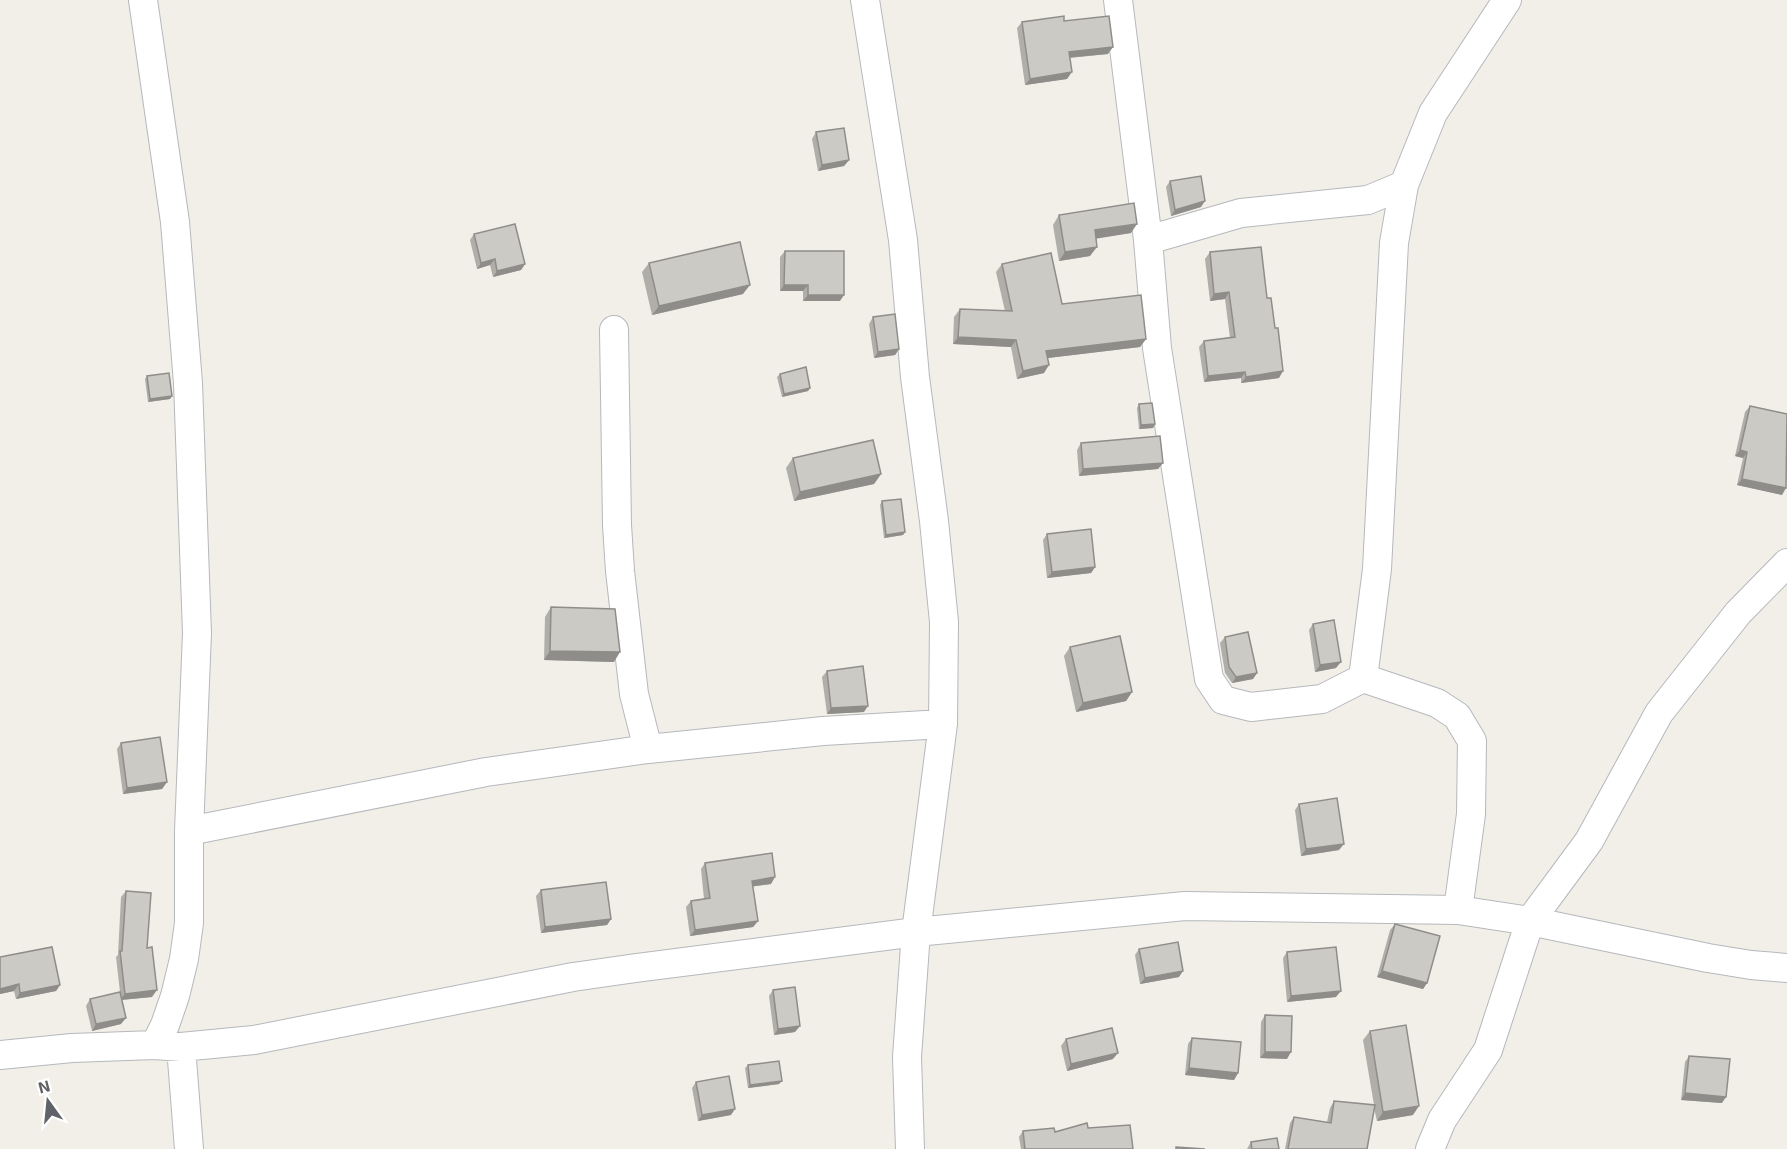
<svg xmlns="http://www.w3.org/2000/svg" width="1787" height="1149" font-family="'Exo 2',sans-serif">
	<rect width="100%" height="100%" fill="#f1efe8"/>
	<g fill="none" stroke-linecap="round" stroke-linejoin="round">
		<g stroke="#b5b8bc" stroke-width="30">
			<path id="minor" d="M143,0l32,222 13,161 9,250 -8,198v92l-5,36 -9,37 -10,29 -10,20
				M865,0l38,240 12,137 19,144 10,101 -1,102 -27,208 -9,125 3,92
				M1118,0l30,240 9,108 52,331 14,21 28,7 71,-8 41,-21 74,25 20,13 15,25 -1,73 -13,96
				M1148,240l93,-27 127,-13 36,-15
				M614,330l3,195 3,46 14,123 14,55
				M1363,678l14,-109 17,-326 10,-58 29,-72 74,-113
				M189,831l297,-59 162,-23 175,-18 120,-7
				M181,1047l8,102
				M0,1055l72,-7 83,-3 26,2 73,-7 319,-63 63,-9 280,-36 269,-26 273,4 72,11 178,37 43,7 36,3
				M1430,1149l12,-29 46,-70 42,-129 59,-80 70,-128 79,-100 49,-50"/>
		</g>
		<use href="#minor" stroke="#fff" stroke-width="28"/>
	</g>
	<path fill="#afaea9" d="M1064,21l44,33 -38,4 -3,21 -42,6 -8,-57 5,-6z
		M816,132l33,28 -5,6 -26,5 -6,-32z
		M1170,181l31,26 -30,9 -5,-29z
		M1059,215l72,18 -35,5 -6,18 -31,5 -6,-36z
		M474,234l51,30 -4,6 -28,7 -3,-12 -13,4 -7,-29z
		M785,251l55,50h-37v-10h-23v-34z
		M1210,252l57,46 12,80 -38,5v-5l-37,4 -5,-35 5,-6 26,-3 -5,-39 -15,2 -5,-42z
		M649,263l94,31 -91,21 -10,-43z
		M1002,264l60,40 84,35 -6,8 -93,11 -3,15 -27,6 -6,-32 -58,-3 1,-27 6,-8 45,2 -9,-39z
		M873,317l26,32 -4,6 -21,3 -5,-34z
		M780,374l30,14 -2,3 -26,6 -5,-20z
		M147,376l25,20 -2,3 -22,3 -3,-23z
		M1139,404l16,20 -2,4 -14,1 -2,-21z
		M1750,406l32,89 -45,-10 6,-27 -8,-2 10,-44z
		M1081,443l82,20 -5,6 -79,7 -2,-26z
		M793,458l88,16 -7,10 -80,17 -8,-33z
		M882,501l23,31 -2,3 -19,3 -4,-33z
		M1047,534l48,33 -4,6 -44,5 -4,-38z
		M551,607l63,55 -70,-2 1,-43z
		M1313,624l23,44 -21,4 -6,-42z
		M1225,637l32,36 -4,6 -21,4 -7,-10 -5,-30z
		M1070,647l62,45 -6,9 -50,11 -12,-56z
		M827,671l37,41 -37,2 -5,-37z
		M121,743l46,39 -5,7 -39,5 -6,-45z
		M1299,804l40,46 -38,6 -6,-46z
		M705,863l66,21 -18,2 5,35 -5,6 -63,9 -4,-29 5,-6 13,-2 -3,-30z
		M541,890l70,29 -4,6 -66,8 -5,-37z
		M126,891l21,57 5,49 -31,3v24l-29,7 -6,-25 4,-7 30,-7 -4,-35 2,-2 3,-58z
		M1395,924l32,59 -4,6 -46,-12 13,-47z
		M1139,949l40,28 -39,7 -5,-29z
		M1287,952l49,45 -49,5 -4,-44z
		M0,957l60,28 -4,6 -40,8 -2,-8 -14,3z
		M773,990l22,42 -21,3 -5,-39z
		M1265,1015l22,44 -27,-1 1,-36z
		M1370,1031l43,84 -36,6 -3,-13 -7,41h-82l5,-26 4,-6 33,5 3,-14 4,-7 40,4 -11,-65z
		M1192,1038l46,35 -4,7 -49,-5 3,-31z
		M1066,1039l47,20 -46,12 -6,-25z
		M1689,1056l33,47 -41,-3 4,-38z
		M748,1065l31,19 -31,4 -3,-20z
		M696,1082l35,33 -33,6 -6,-33z
		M1088,1128l45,21h-112l-2,-12 4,-6 32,1z
		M1251,1142l28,7h-32z"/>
	<path fill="#8f8d8a" d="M1113,47l-5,7 -44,4 5,-6z
		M1072,72l-5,7 -42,6 5,-6z
		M849,160l-5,6 -26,5 4,-6z
		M1205,201l-4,6 -30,9 4,-6z
		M1137,224l-6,9 -43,7 7,-10z
		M1097,247l-7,9 -31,5 6,-9z
		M495,259l-5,6 -13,4 4,-6z
		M525,264l-4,6 -28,7 4,-6z
		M750,285l-7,9 -91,21 7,-9z
		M784,285h24l-5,6h-23z
		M1229,292l-4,7 -15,2 4,-7z
		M808,295h36l-4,6h-37z
		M958,337l58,3 -5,7 -58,-3z
		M1146,339l-6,8 -100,12 6,-8z
		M899,349l-4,6 -21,3 4,-6z
		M1049,365l-5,8 -27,6 6,-8z
		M1283,371l-4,7 -38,5 5,-6z
		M1245,372l-4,6 -37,4 4,-6z
		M810,388l-2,3 -26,6 2,-3z
		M172,396l-2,3 -22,3 2,-3z
		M1155,424l-2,4 -14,1 2,-4z
		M1740,450l7,2 -4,6 -8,-2z
		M1163,463l-5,6 -79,7 4,-7z
		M881,474l-7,10 -80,17 6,-9z
		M1742,479l44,9 -4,7 -45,-10z
		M905,532l-2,3 -19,3 2,-3z
		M1095,567l-4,6 -44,5 5,-6z
		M550,651l70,1 -6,10 -70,-2z
		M1341,662l-5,6 -21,4 5,-7z
		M1257,673l-4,6 -21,4 4,-6z
		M1132,692l-6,9 -50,11 7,-9z
		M868,706l-4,6 -37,2 4,-6z
		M167,782l-5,7 -39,5 4,-6z
		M1344,844l-5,6 -38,6 5,-7z
		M775,877l-4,7 -23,3 4,-6z
		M611,919l-4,6 -66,8 4,-6z
		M758,921l-5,6 -63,9 5,-6z
		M1183,971l-4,6 -39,7 5,-6z
		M1382,971l45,12 -4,6 -46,-12z
		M19,984l-5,7 -14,3v-5z
		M60,985l-4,6 -40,8 4,-6z
		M157,990l-5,7 -32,3 5,-6z
		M1341,991l-5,6 -49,5 4,-6z
		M126,1018l-5,6 -29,7 4,-7z
		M800,1026l-5,6 -21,3 4,-6z
		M1265,1052h26l-4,7 -27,-1z
		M1118,1053l-5,6 -46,12 4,-7z
		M1189,1068l49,5 -4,7 -49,-5z
		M782,1081l-3,3 -31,4 2,-3z
		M1685,1093l41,4 -4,6 -41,-3z
		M1419,1106l-6,9 -36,6 6,-9z
		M735,1109l-4,6 -33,6 4,-6z"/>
	<path fill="#cccac5" stroke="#8f8d8a" stroke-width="1.5" d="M1064,16v5l45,-5 4,31 -44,5 3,20 -42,7 -8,-57z
		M844,128l5,32 -27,5 -6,-33z
		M1201,176l4,25 -30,9 -5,-29z
		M1134,203l3,21 -42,6 2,17 -32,5 -6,-37z
		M515,224l10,40 -28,7 -2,-12 -14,4 -7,-29z
		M740,242l10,43 -91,21 -10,-43z
		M1261,247l6,51h4l4,30h3l5,43 -37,6 -1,-5 -37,4 -4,-35 31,-4 -6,-45 -15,2 -4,-42z
		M785,251h59v44h-36v-10h-24z
		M1051,253l11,51 79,-9 5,44 -100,12 3,14 -26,6 -7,-31 -58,-3 2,-28 52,2 -10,-47z
		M895,314l4,35 -21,3 -5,-35z
		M806,367l4,21 -26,6 -4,-20z
		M169,373l3,23 -22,3 -3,-23z
		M1152,403l3,21 -14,1 -2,-21z
		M1750,406l37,8 -1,74 -44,-9 5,-27 -7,-2z
		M1160,436l3,27 -80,6 -2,-26z
		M873,440l8,34 -81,18 -7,-34z
		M901,499l4,33 -19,3 -4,-34z
		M1091,529l4,38 -43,5 -5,-38z
		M551,607l64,2 5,43 -70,-1z
		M1334,620l7,42 -21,3 -7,-41z
		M1248,632l9,41 -21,4 -7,-10 -4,-30z
		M1120,636l12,56 -49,11 -13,-56z
		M863,666l5,40 -37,2 -4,-37z
		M160,737l7,45 -40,6 -6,-45z
		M1337,798l7,46 -38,5 -7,-45z
		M772,853l3,24 -23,4 6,40 -63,9 -4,-29 19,-3 -5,-35z
		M606,882l5,37 -66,8 -4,-37z
		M126,891l25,2 -4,55 5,-1 5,43 -32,4 -5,-43h2z
		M1395,924l45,12 -13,47 -45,-12z
		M1178,942l5,29 -38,7 -6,-29z
		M52,947l8,38 -40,8 -1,-9 -19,5v-32z
		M1336,947l5,44 -50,5 -4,-44z
		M795,987l5,39 -22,3 -5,-39z
		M120,992l6,26 -30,6 -6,-25z
		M1265,1015l27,1 -1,36h-26z
		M1406,1025l13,81 -36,6 -13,-81z
		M1112,1028l6,25 -47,11 -5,-25z
		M1192,1038l49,4 -3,31 -49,-5z
		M1689,1056l41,3 -4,38 -41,-4z
		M779,1061l3,20 -32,4 -2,-20z
		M729,1076l6,33 -33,6 -6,-33z
		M1334,1101l41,4 -8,44h-79l6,-32 37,6z
		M1087,1123l1,5 42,-3 3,24h-108l-2,-18 31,-3 1,4z
		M1277,1138l2,11h-27l-1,-7z
		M1176,1147l29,2h-29z"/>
	<g transform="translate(48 1101) rotate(345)" stroke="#ffffff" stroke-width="4.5" paint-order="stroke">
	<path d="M0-4.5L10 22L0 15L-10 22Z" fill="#5f6368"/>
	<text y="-9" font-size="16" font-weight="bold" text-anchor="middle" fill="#5f6368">N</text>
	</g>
</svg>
